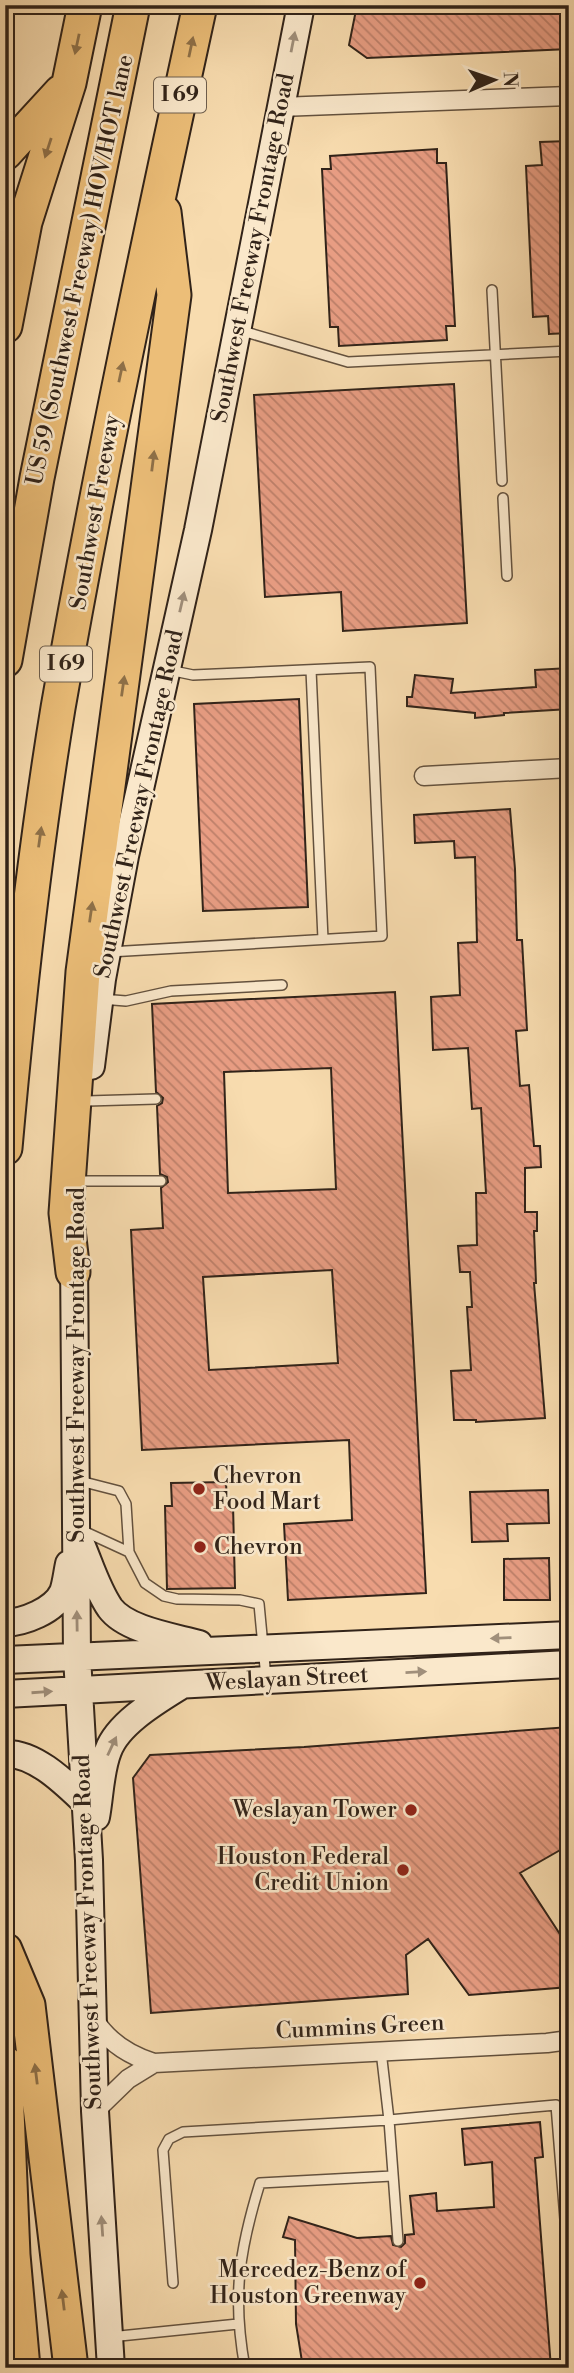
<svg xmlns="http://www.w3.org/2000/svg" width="574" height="2373" font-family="'Libre Bodoni',serif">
	<defs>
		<pattern id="building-back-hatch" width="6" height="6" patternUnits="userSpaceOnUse" patternTransform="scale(1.75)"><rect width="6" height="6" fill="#e89d83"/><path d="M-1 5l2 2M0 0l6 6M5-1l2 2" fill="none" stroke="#bd806a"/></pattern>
	</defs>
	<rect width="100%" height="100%" fill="#f8dcaf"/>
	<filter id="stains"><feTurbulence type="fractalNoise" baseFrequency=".00286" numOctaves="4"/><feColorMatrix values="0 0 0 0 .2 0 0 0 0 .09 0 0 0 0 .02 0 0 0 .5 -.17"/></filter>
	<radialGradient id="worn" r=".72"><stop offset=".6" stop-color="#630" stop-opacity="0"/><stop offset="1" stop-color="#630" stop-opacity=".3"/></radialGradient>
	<path fill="url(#building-back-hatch)" stroke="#312319" stroke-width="2" fill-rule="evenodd" d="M357,5h212v44l-202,9 -18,-13z
		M569,141v192l-20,1 -1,-18 -15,1 -7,-151 16,-1 -2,-23z
		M437,149v14h9l9,163h-9l1,14 -108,6 -1,-19h-8l-8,-158h9l-1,-13z
		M454,384l13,239 -124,8 -2,-39 -76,5 -11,-202z
		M569,668v41l-65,4v2l-29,3v-5l-68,-7v-9h5l3,-22 38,4 -2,14 85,-6 -1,-17z
		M299,699l9,208 -105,4 -9,-207z
		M510,809l5,60 2,71h5l5,90 -11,1 4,55 9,-1 5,61h6l1,21 -16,1v44h12v19h-3l2,52h-2l11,135 -69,4v-2h-22l-3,-49 20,-1 -4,-63h5l-2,-35h-10l-2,-26 19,-1 -1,-52h10l-5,-85 -9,1 -4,-61 -35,2 -2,-53 29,-2 -2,-52 19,-1 -2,-85 -20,1 -1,-17 -39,2 -1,-28z
		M395,992l31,601 -138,7 -4,-76 68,-4 -3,-80 -207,10 -11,-220 32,-2 -2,-40 7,-6 -1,-5 -7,-3 -3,-68 5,-3 1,-5 -7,-6 -4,-88zM331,1068l5,121 -108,4 -4,-121zM332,1270l6,93 -129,7 -6,-93z
		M226,1482l1,22h6l2,84 -68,1 -2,-83h7l-1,-23z
		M548,1490l1,33 -42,1 1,17 -36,1 -2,-50z
		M549,1558l1,42h-46v-41z
		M569,1727v118l-49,28 49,75v39l-100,8 -41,-56 -22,16 2,39 -257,19 -18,-235 17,-23 154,-8z
		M540,2122l3,35 -8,1 16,210h-248l-7,-44 -1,-84 -12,-3 6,-20 68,21 34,-2 2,9 8,2 4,-4v-8l9,-1 -4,-38 26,-3 1,18 57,-4 -2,-45 -27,3 -3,-36z"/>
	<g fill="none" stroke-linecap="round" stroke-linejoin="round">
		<g stroke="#63513e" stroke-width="12">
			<path id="lane" d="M492,290l10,191
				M239,330l109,32 221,-11
				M503,498l4,78
				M311,670l12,269
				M109,952l273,-16 -12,-269 -177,8 -24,-5
				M101,999l25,2 45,-10 111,-6
				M87,1101l69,-2
				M77,1181h84
				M80,1481l39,10 7,13 3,48
				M79,1529l50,23 16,31 19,13 13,3 63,1 19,4 7,74
				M381,2051l8,69 9,121
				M173,2283l-10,-133 6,-11 14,-7 206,-12 167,-15 13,165
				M110,2337l128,-13
				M245,2368c-13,-71 -6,-117 15,-185l132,-7"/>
		</g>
		<g stroke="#63513e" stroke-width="21">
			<path id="street" d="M280,107l289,-11
				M424,776l145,-8
				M93,2018c14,23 35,37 61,45l393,-20 22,-3
				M95,2111l33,-32 26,-16"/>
		</g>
		<g stroke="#312319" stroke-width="30">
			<path id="secondary" d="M91,1066l11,-87 23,-123 73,-326 103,-525
				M74,1254l3,403 12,203 6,251 16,257
				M81,1544c9,21 16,45 29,64 16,22 64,29 89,36
				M5,1623c19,-1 49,-12 58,-31 3,-8 4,-19 6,-28
				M5,1660l564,-25
				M5,1694l564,-30
				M5,1754c29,-2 60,29 79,47
				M96,1817c4,-21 4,-46 12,-66 10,-28 50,-51 74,-66"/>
		</g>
		<g stroke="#312319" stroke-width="37">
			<path id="highway" d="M5,153l56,-61
				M5,326l20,-104 44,-139 16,-78
				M5,660l32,-182 96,-473
				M5,1148c13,-147 29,-294 53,-440 41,-235 91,-469 142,-703
				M73,1272l-7,-59 17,-241 91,-677 -10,-83
				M5,1950l23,55 43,363
				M5,2063l8,192 10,113"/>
		</g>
		<use href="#lane" stroke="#fae8cb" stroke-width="9"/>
		<use href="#street" stroke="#fae8cb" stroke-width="18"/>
		<use href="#secondary" stroke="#fae8cb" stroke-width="26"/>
		<use href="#highway" stroke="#ecbe78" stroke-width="33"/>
	</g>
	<defs><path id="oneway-solid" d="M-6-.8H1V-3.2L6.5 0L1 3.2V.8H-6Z" transform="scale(1.75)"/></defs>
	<g fill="#a08f7b">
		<use href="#oneway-solid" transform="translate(293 42) rotate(-79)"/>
		<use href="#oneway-solid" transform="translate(182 602) rotate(-77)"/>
		<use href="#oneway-solid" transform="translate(77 1621) rotate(-91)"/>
		<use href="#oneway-solid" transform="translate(501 1638) rotate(178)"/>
		<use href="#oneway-solid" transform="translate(416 1672) rotate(-3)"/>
		<use href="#oneway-solid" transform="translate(42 1692) rotate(-4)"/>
		<use href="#oneway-solid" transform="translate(112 1746) rotate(-65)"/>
		<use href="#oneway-solid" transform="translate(102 2226) rotate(-94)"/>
	</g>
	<g fill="#8e7048">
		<use href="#oneway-solid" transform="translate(77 44) rotate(102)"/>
		<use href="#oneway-solid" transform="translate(191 47) rotate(-78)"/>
		<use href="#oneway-solid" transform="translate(48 148) rotate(108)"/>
		<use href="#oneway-solid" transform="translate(121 372) rotate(-78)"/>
		<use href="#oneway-solid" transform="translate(153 461) rotate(-83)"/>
		<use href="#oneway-solid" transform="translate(123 686) rotate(-82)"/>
		<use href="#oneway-solid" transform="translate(40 837) rotate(-82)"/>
		<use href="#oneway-solid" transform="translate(91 912) rotate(-82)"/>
		<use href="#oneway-solid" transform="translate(36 2074) rotate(-97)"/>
		<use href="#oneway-solid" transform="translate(63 2300) rotate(-97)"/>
	</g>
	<g fill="#8f2418" stroke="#fae8cb" stroke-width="2.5">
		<circle cx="199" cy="1489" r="7"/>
		<circle cx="200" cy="1547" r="7"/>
		<circle cx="411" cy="1810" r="7"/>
		<circle cx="403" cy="1870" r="7"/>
		<circle cx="420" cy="2283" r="7"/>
	</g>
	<g text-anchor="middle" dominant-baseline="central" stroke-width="5" stroke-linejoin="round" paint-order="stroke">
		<g fill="#fae8cb" stroke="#6d5e4e" stroke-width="2">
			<rect x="154" y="77.5" width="52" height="35" rx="5"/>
			<rect x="40" y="646.5" width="52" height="35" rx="5"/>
		</g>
		<g font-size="21" font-weight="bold" fill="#312319">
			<text x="180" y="95">I 69</text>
			<text x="66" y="664">I 69</text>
		</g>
		<g font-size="23" fill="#312319" stroke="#fae8cb">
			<text transform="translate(253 248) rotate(-79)">Southwest Freeway Frontage Road</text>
			<text transform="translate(80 270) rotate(-78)">US 59 (Southwest Freeway) HOV/HOT lane</text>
			<text transform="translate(95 512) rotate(-80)">Southwest Freeway</text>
			<text transform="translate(139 804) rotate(-78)">Southwest Freeway Frontage Road</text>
			<text transform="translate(77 1365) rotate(-90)">Southwest Freeway Frontage Road</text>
			<text transform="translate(287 1679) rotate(-3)">Weslayan Street</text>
			<text transform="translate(88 1932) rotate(-92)">Southwest Freeway Frontage Road</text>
			<text transform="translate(360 2027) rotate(-3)">Cummins Green</text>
		</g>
		<g font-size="23" fill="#312319" stroke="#fae8cb" text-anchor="end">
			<text x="213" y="1476" text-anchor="start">Chevron<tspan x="213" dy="26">Food Mart</tspan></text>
			<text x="214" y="1547" text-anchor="start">Chevron</text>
			<text x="397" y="1810">Weslayan Tower</text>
			<text x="389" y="1857">Houston Federal<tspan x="389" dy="26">Credit Union</tspan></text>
			<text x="406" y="2270">Mercedez-Benz of<tspan x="406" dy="26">Houston Greenway</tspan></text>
		</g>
	</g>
	<rect width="574" height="2373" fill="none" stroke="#f8dcaf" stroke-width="28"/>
	<rect x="7" y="7" width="560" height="2359" fill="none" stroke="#312319" stroke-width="3.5"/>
	<rect x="14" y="14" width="546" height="2345" fill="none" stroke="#312319" stroke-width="2"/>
	<g transform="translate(494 80) rotate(88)" stroke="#fae8cb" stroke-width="5" paint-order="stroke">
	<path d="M0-5L12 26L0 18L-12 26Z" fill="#312319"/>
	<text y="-10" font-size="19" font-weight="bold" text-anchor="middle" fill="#312319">N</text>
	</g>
	<rect width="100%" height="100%" filter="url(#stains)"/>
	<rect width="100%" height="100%" fill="url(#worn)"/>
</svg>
